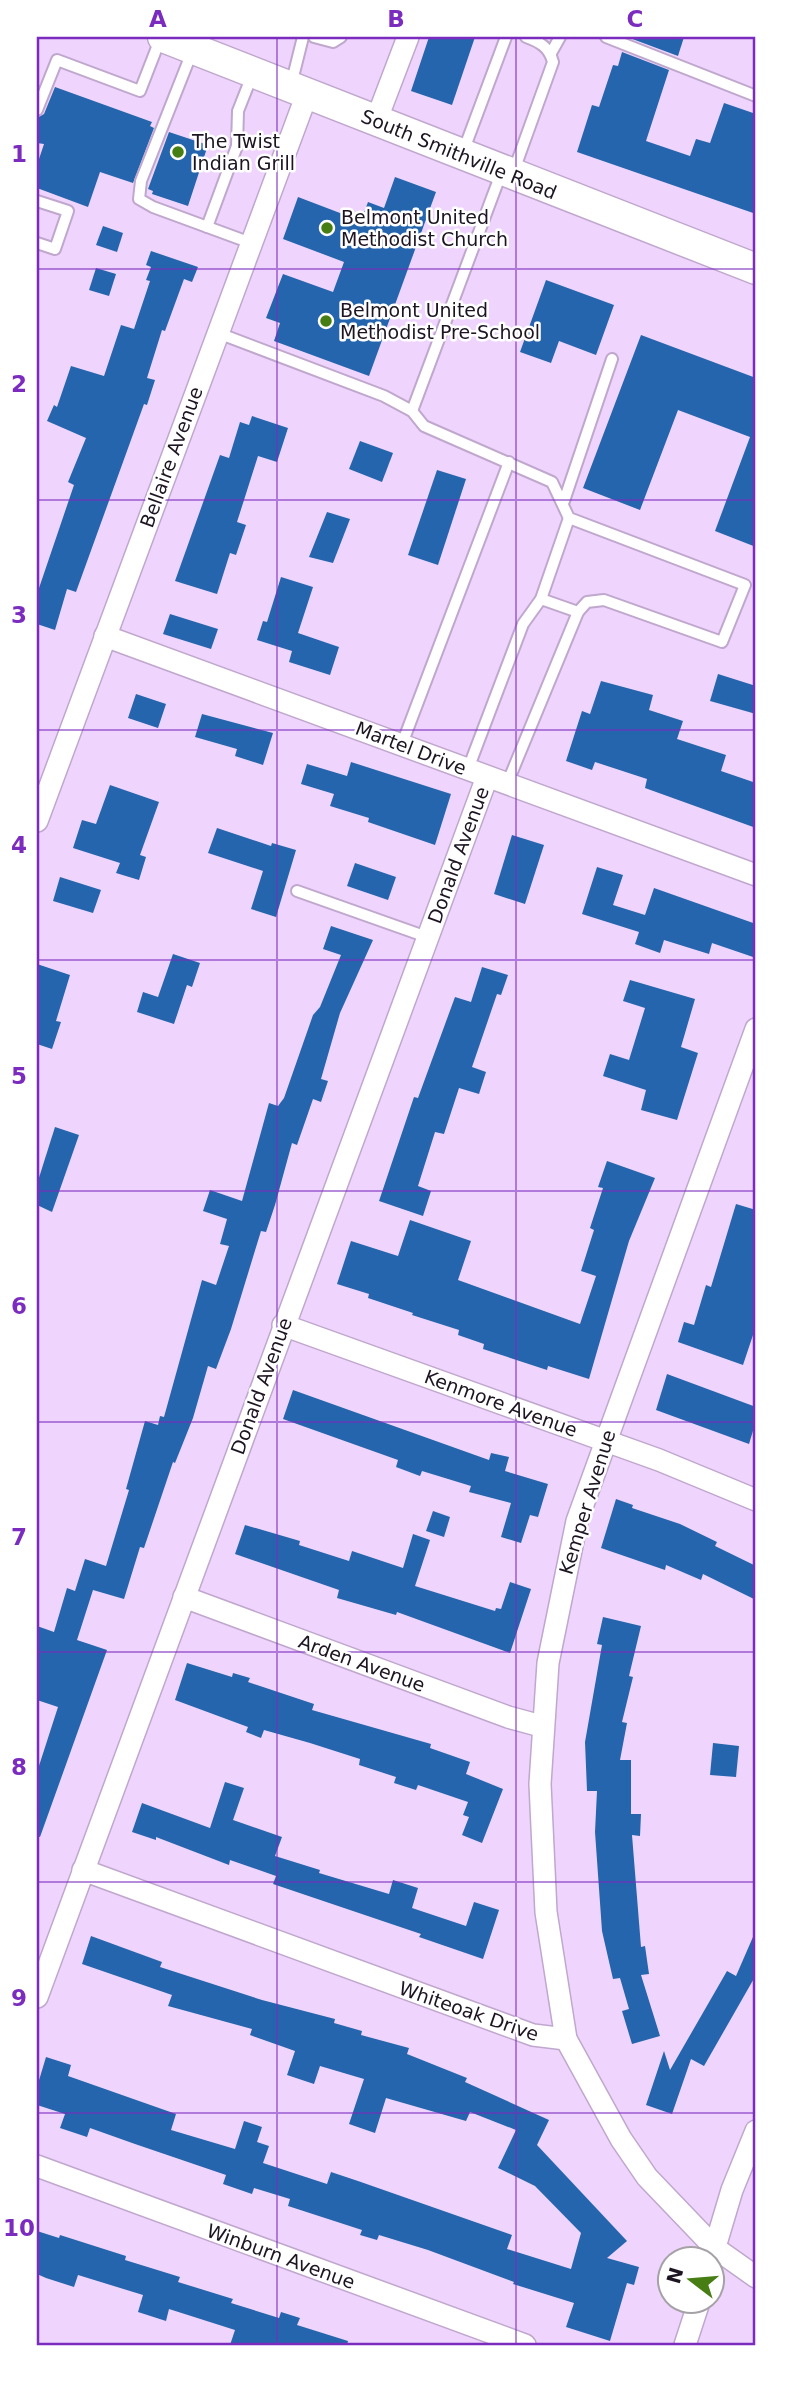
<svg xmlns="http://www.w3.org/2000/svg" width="793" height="2382" font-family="'DejaVu Sans',sans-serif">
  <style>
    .building { fill: #2565ad }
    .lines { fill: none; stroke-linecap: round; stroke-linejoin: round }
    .lane-casing { stroke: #c0a7cd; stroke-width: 14 }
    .street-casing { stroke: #c0a7cd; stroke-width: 24 }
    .secondary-casing { stroke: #c0a7cd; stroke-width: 33 }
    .lane { stroke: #fff; stroke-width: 10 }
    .street { stroke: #fff; stroke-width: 21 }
    .secondary { stroke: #fff; stroke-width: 30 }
    .grid { fill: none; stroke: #7b2cbf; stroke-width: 2; stroke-opacity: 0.55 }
    .poi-dot { fill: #477e13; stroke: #fff; stroke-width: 2.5 }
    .labels { text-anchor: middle; stroke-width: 5; stroke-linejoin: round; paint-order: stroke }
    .poi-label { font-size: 19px; fill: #1d1422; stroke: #fff; text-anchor: start }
    .street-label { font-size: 19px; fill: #1d1422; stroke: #fff }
    .neatline { fill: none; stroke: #7b2cbf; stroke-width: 2.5 }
    .grid-label { font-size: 23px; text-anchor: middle; font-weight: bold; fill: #7b2cbf }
  </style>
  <rect width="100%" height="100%" fill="#efd5fd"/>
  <g class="building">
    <path d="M429 37H475L452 105 411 91Z"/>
    <path d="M627 37H684L678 56Z"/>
    <path d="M622 52 669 70 646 141 690 156 696 139 710 143 724 103 756 114V214L577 152 592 105 599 107 613 65 618 66Z"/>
    <path d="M55 87 152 122 150 126 154 128 133 183 100 172 88 207 37 188V165L44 144 37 143V118L44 114Z"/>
    <path d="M169 132 208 145 188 206 152 194 153 191 148 189Z"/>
    <path d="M395 177 436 192 369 376 274 341 280 323 266 318 283 274 333 292 344 262 283 239 298 197 361 221 368 202 384 208Z"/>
    <path d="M103 226 123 233 117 252 96 245Z"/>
    <path d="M151 251 198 267 192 282 184 279 165 331 162 330 147 378 155 380 147 405 144 404 76 592 67 589 55 630 37 624V594L74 485 68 482 86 438 47 421 54 405 57 407 71 366 104 376 121 325 134 329 150 281 146 280 151 267 146 265Z"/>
    <path d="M96 268 116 274 109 296 89 290Z"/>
    <path d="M546 280 614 305 596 355 559 341 551 363 520 352Z"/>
    <path d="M641 335 756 378V547L715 531 750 437 678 410 640 510 583 488Z"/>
    <path d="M252 416 288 428 277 462 258 456 237 522 246 525 236 555 230 553 217 594 175 581 220 455 229 458 240 422 249 425Z"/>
    <path d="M360 441 393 453 382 482 349 469Z"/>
    <path d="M437 470 466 479 438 565 408 555Z"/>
    <path d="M327 512 350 519 333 563 309 557Z"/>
    <path d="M281 577 313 587 298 633 339 647 330 675 289 662 292 651 257 640 263 621 267 622Z"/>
    <path d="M170 614 218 629 211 649 163 634Z"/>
    <path d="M718 674 756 686V714L710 701Z"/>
    <path d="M601 681 653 695 649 710 683 721 677 739 726 755 721 771 756 783V828L645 788 647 779 595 762 592 770 566 761 582 711 590 714Z"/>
    <path d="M136 694 166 704 158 728 128 718Z"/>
    <path d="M202 714 273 733 263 765 235 756 237 749 195 737Z"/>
    <path d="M351 762 451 794 435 845 368 822 369 818 330 806 334 794 301 784 307 764 347 776Z"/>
    <path d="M110 785 159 802 140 855 146 857 139 880 116 873 120 863 73 848 82 820 96 824Z"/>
    <path d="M217 828 271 846 272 843 296 850 276 917 251 909 263 871 208 853Z"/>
    <path d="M512 835 544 845 525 904 494 894Z"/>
    <path d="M355 863 396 877 388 900 347 886Z"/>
    <path d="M597 867 623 875 613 905 645 915 654 888 756 924V958L712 943 709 954 664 940 660 953 635 944 639 932 582 914Z"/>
    <path d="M60 877 101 890 93 913 53 901Z"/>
    <path d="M331 926 373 940 340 1013 321 1079 328 1081 321 1102 313 1099 297 1145 292 1143 275 1205 266 1232 261 1231 231 1329 216 1369 208 1366 193 1418 175 1463 173 1462 144 1548 140 1547 124 1599 93 1590 77 1640 107 1650 40 1837 37 1836V1772L58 1707 37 1700V1626L54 1632 67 1588 75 1591 85 1559 106 1566 129 1490 126 1489 145 1421 158 1425 160 1416 164 1417 202 1280 216 1285 229 1246 220 1244 227 1219 203 1211 210 1190 242 1201 269 1103 278 1106 284 1098 313 1015 320 1007 341 955 323 949Z"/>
    <path d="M173 954 200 963 192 987 187 985 174 1024 137 1012 143 992 158 997Z"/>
    <path d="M37 964 70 975 56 1021 61 1022 52 1049 37 1044Z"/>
    <path d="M482 967 508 975 501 995 497 994 472 1067 486 1072 479 1094 459 1088 444 1134 435 1132 418 1186 431 1191 423 1216 379 1201 414 1097 418 1098 455 997 471 1002Z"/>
    <path d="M630 980 695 999 681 1047 698 1053 677 1120 641 1110 646 1090 603 1076 610 1054 629 1060 645 1008 623 1001Z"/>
    <path d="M55 1127 79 1135 52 1212 37 1205V1184Z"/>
    <path d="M607 1161 655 1178 629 1241 589 1379 548 1366 547 1370 483 1349 484 1344 458 1335 459 1330 412 1315 413 1313 368 1298 369 1294 337 1284 351 1241 398 1256 410 1220 471 1241 458 1280 580 1324 596 1276 581 1271 594 1230 590 1228 603 1188 598 1187Z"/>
    <path d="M736 1204 756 1210V1326L743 1365 678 1342 684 1322 694 1325 706 1285 711 1287Z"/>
    <path d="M667 1374 756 1407V1421L749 1444 656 1410Z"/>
    <path d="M293 1390 489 1460 491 1453 509 1457 505 1471 548 1484 538 1517 530 1515 521 1543 501 1537 511 1503 469 1492 471 1486 422 1471 420 1476 396 1467 398 1460 283 1419Z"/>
    <path d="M616 1499 633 1505 632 1508 680 1524 717 1542 715 1546 756 1566V1600L703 1574 701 1580 666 1565 665 1570 601 1548Z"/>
    <path d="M433 1511 450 1517 444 1537 426 1531Z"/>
    <path d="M245 1525 300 1541 299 1545 349 1561 352 1551 403 1568 413 1534 430 1540 415 1586 495 1611 496 1608 501 1609 510 1582 531 1589 510 1653 397 1612 396 1615 337 1598 339 1590 235 1554Z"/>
    <path d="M603 1617 641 1626 629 1676 633 1677 622 1722 627 1723 620 1760H631V1814H641L640 1836 632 1835 641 1947 645 1946 649 1974 641 1975 660 2036 632 2044 622 2011 629 2009 620 1978 613 1979 602 1931 595 1832 597 1791H587L585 1742 602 1645 597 1644Z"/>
    <path d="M187 1663 232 1677 233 1673 250 1678 248 1682 314 1704 312 1710 431 1744 430 1748 470 1762 466 1774 503 1789 482 1843 462 1835 469 1817 463 1815 468 1802 418 1785 416 1790 394 1783 396 1777 359 1765 360 1759 310 1743 264 1730 261 1738 246 1732 248 1727 175 1700Z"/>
    <path d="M713 1743 739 1746 736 1777 710 1775Z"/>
    <path d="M225 1782 244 1788 233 1820 282 1837 275 1856 320 1870 319 1873 389 1894 393 1880 418 1888 412 1908 466 1926 474 1902 499 1910 483 1959 419 1937 421 1934 273 1884 276 1876 230 1860 229 1865 156 1837V1840L132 1832 142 1803 210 1828Z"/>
    <path d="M756 1930V1975L704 2066 691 2059 672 2114 646 2105 664 2051 670 2070 727 1971 736 1976Z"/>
    <path d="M91 1936 162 1962 160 1967 262 2000 335 2019 334 2023 362 2031 361 2035 409 2048 407 2054 467 2078 465 2082 549 2120 537 2145 627 2241 607 2258 639 2267 634 2285 627 2283 610 2341 566 2327 574 2303 513 2284 514 2282 428 2250 379 2235 377 2240 360 2235 362 2230 288 2206 290 2199 254 2188 252 2194 223 2184 226 2175 135 2144 90 2128 87 2137 60 2128 65 2114 37 2105V2087L46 2057 71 2065 68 2076 176 2114 171 2130 235 2149 244 2121 262 2127 257 2142 269 2146 263 2163 327 2184 331 2172 358 2181 512 2235 507 2249 571 2269 581 2233 535 2186 498 2168 516 2130 470 2112 466 2121 386 2098 375 2133 349 2124 364 2079 320 2066 314 2084 287 2075 295 2051 250 2035 252 2029 168 2006 172 1995 82 1964Z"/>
    <path d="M37 2231 59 2238 60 2235 126 2256 125 2260 180 2277 178 2282 233 2299 231 2303 279 2318 281 2312 300 2318 297 2325 348 2341 347 2345H230L235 2330 169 2309 166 2321 138 2312 143 2295 78 2275 74 2287 46 2278 37 2274Z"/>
  </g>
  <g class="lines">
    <defs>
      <g id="lane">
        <path d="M314 37 333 42 341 37"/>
        <path d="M606 37 756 96"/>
        <path d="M192 52 141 181 139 199 153 207 251 243"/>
        <path d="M551 53 560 37"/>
        <path d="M291 85 303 37"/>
        <path d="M37 110 57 60 140 91 161 37"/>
        <path d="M463 152 506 37"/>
        <path d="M513 173 553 62C549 47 540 42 526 37"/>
        <path d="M37 201 68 211 55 249 37 243"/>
        <path d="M207 227 237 146 238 111 253 73"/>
        <path d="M218 333 384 396 412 411 424 426 552 482 569 518 745 585 722 642 604 600 587 602 578 612 507 784"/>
        <path d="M412 411 502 171"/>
        <path d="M564 501 612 359"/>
        <path d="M541 599 578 612"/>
        <path d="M402 744 509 462"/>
        <path d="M468 769 523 624 541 599 569 518"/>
        <path d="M297 891 427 937"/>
      </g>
      <g id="street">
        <path d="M376 121 408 37"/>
        <path d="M105 636 756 875"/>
        <path d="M37 821 307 94"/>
        <path d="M756 1029 577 1521 548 1663 540 1784 546 1912 566 2039 621 2139 647 2177 715 2248 756 2277"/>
        <path d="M283 1325 659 1460 756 1500"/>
        <path d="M184 1597 508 1717 541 1726"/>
        <path d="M83 1870 533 2035 566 2039"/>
        <path d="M37 1997 487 777"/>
        <path d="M37 2166 525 2345"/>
        <path d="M712 2257 732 2190 756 2131"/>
        <path d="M685 2345 699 2302"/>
      </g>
      <path id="secondary" d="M163 37 756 269"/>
    </defs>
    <use href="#lane" class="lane-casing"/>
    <use href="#street" class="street-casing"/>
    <use href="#secondary" class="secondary-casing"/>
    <use href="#lane" class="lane"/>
    <use href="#street" class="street"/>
    <use href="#secondary" class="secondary"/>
  </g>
  <path class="grid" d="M277 37V2345M516 37V2345M37 269H756M37 500H756M37 730H756M37 960H756M37 1191H756M37 1422H756M37 1652H756M37 1882H756M37 2113H756"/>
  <g class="poi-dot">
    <circle cx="178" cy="152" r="7"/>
    <circle cx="327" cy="228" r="7"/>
    <circle cx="326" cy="321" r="7"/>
  </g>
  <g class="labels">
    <g class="poi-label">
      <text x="192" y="148">The Twist<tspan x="192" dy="22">Indian Grill</tspan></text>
      <text x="341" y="224">Belmont United<tspan x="341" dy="22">Methodist Church</tspan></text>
      <text x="340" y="317">Belmont United<tspan x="340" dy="22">Methodist Pre-School</tspan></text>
    </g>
    <g class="street-label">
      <text transform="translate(459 154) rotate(22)" y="7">South Smithville Road</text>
      <text transform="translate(171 457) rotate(-70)" y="7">Bellaire Avenue</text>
      <text transform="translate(411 748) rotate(21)" y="7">Martel Drive</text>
      <text transform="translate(458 855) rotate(-70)" y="7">Donald Avenue</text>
      <text transform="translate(261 1386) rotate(-70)" y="7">Donald Avenue</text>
      <text transform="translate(501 1403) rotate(20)" y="7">Kenmore Avenue</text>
      <text transform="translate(587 1502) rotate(-73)" y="7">Kemper Avenue</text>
      <text transform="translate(362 1663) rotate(20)" y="7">Arden Avenue</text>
      <text transform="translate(469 2011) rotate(19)" y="7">Whiteoak Drive</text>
      <text transform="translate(281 2256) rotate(20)" y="7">Winburn Avenue</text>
    </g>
  </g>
  <rect width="793" height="2382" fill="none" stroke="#ffffff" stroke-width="77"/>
  <g transform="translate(691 2280) rotate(286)"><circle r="33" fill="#ffffff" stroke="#a5a1a7" stroke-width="2"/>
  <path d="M0-5L12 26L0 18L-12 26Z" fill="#477e13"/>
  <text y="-10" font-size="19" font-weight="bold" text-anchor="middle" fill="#1d1422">N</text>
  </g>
  <rect x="38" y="38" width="716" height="2306" class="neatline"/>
  <g class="grid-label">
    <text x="158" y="27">A</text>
    <text x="396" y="27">B</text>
    <text x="635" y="27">C</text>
    <text x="19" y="162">1</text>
    <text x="19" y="392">2</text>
    <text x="19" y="623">3</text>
    <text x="19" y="853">4</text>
    <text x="19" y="1084">5</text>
    <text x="19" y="1314">6</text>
    <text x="19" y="1545">7</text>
    <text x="19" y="1775">8</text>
    <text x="19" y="2006">9</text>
    <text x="19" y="2236">10</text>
  </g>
</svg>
